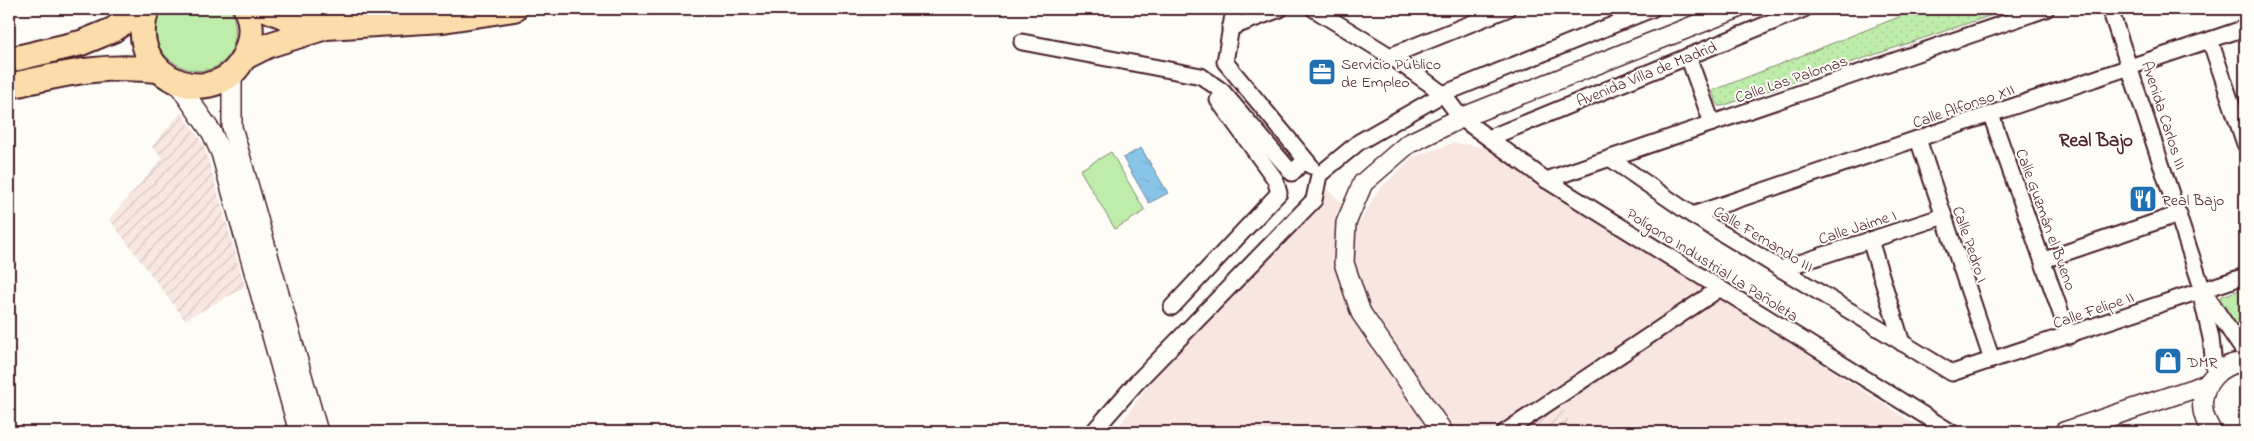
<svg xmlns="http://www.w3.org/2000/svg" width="2254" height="441" font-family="'Indie Flower',sans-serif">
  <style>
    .built { fill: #f8e6e1 }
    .industrial { fill: url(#industrial-furrows) }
    .grass { fill: #beedab; stroke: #84866b }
    .park { fill: url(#park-tufts); stroke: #84866b }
    .garden { fill: url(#garden-dots); stroke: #84866b }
    .water { fill: url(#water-ripples); stroke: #6f839c }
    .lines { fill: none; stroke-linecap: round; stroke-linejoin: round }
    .minor-casing { stroke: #4a1f2b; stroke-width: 19 }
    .tertiary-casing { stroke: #4a1f2b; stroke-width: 22 }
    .primary-casing { stroke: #4a1f2b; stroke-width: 28 }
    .minor { stroke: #fdfcf7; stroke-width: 15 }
    .tertiary { stroke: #fdfcf7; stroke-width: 19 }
    .primary { stroke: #fbddab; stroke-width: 24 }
    .labels { text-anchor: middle; stroke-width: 4; stroke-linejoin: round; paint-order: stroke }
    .poi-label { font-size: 16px; fill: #4a1f2b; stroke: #fdfcf7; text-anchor: start }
    .street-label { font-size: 16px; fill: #4a1f2b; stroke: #fdfcf7 }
    .quarter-label { font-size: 19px; font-weight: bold; fill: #4a1f2b; stroke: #fdfcf7 }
  </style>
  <defs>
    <pattern id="industrial-furrows" width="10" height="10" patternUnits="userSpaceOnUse" patternTransform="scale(1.25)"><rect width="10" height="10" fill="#f8e6e1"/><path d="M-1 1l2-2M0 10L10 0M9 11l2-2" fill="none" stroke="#d6c5c1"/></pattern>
    <pattern id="park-tufts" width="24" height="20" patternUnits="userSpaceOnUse" patternTransform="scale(1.25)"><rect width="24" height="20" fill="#beedab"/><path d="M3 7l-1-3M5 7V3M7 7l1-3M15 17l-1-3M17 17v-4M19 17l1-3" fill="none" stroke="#a5cb93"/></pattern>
    <pattern id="garden-dots" width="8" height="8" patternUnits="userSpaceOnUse" patternTransform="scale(1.25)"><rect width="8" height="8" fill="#beedab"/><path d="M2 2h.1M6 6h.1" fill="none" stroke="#a5cb93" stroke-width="1.8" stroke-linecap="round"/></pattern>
    <pattern id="water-ripples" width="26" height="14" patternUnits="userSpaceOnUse" patternTransform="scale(1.25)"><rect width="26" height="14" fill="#88c5e8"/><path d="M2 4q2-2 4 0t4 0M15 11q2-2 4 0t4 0" fill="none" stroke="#77a9c7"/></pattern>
  </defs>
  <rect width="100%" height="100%" fill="#fdfcf7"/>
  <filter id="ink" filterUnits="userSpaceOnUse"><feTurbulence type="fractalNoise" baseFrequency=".02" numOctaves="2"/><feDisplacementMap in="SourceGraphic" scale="10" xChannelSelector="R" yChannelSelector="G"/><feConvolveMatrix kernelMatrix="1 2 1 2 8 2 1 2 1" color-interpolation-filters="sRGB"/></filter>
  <g filter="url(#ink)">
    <path class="built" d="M1453 143 1488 147 1927 432H1115L1157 372 1328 189 1360 222 1377 192 1412 157Z"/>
    <g class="industrial">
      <path d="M181 112 204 145 245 287 185 320 109 219 163 158 152 147Z"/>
      <path d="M1553 407H1559L1565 411 1572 432H1516Z"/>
    </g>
    <g class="grass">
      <path d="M164 9H229C235 16 236 28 235 38 224 102 127 60 164 9Z"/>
      <path d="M1111 152 1145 211 1115 229 1080 170Z"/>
    </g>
    <path class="park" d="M2245 288V334L2233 326 2220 297Z"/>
    <path class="garden" d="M1919 9H2010L1722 106H1718L1712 91Z"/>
    <path class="water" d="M1141 148 1168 193 1149 203 1123 158Z"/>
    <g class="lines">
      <defs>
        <g id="minor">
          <path d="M1234 9 1225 62 1311 166"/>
          <path d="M1314 9 1390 56 1427 82 1443 94 1461 118 1546 180 1951 432"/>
          <path d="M2110 9 2203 291 2245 353"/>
          <path d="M1230 28 1280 9"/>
          <path d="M2210 40 2245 144"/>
          <path d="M1022 42 1201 76 1222 91 1292 173 1305 160"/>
          <path d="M1390 56 1507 9"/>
          <path d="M1688 56 1712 123"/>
          <path d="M1991 115 2069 336"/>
          <path d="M1489 138 1804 9"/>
          <path d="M1918 139 1992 360"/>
          <path d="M1611 159 1692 215 1952 373 2245 276"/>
          <path d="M1546 180 2046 9"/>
          <path d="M1692 215 2245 28"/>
          <path d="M1870 240 1902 343"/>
          <path d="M2044 260 2179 214"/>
          <path d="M1781 269 1944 216"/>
          <path d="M2202 292 2201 295 2211 338 2215 375"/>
          <path d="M1172 307 1279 193 1275 179 1218 100"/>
          <path d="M1093 432 1136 383 1314 200 1319 175 1359 142 1443 94 1652 9"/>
          <path d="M1505 432 1719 289"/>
        </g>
        <g id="tertiary">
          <path d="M232 73V127L318 432"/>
          <path d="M177 82 212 133 221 153 299 432"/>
          <path d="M1443 432 1361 313 1344 263 1346 223 1363 183 1408 144 1461 118 1736 9"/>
          <path d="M2064 432 2207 384"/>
          <path d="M2212 432C2208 425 2204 419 2203 410 2199 386 2220 361 2245 363"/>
        </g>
        <g id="primary">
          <path d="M147 9C121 82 225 117 247 49 252 36 252 22 246 9"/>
          <path d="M266 9 286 17 324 27"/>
          <path d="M245 57 269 45 326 27 443 20 514 9"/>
          <path d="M9 60 81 43 113 30 142 9"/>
          <path d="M9 86C63 74 102 64 158 70"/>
        </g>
      </defs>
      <use href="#minor" class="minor-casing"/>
      <use href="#tertiary" class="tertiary-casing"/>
      <use href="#primary" class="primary-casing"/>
      <use href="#minor" class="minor"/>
      <use href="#tertiary" class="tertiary"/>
      <use href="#primary" class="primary"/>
    </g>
  </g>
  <defs>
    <symbol id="office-square" viewBox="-11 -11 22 22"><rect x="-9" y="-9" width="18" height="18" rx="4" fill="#1f6fb2" stroke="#fdfcf7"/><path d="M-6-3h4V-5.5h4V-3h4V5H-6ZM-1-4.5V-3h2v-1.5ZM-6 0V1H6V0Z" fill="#fff"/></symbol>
    <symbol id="restaurant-square" viewBox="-11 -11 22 22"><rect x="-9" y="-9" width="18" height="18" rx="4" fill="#1f6fb2" stroke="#fdfcf7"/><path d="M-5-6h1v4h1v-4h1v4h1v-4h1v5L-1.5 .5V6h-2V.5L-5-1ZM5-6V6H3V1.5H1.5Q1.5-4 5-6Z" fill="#fff"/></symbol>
    <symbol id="shop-square" viewBox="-11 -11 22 22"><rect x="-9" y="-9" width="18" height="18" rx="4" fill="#1f6fb2" stroke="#fdfcf7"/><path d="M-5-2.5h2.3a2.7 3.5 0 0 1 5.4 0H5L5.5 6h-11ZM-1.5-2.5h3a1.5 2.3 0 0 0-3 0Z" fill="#fff"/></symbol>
  </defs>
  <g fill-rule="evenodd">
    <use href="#office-square" x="1306" y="56" width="32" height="32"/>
    <use href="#restaurant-square" x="2127" y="183" width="32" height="32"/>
    <use href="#shop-square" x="2152" y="345" width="32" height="32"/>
  </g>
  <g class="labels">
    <g class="poi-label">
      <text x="1341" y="69">Servicio Público<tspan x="1341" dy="18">de Empleo</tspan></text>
      <text x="2162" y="205">Real Bajo</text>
      <text x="2187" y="367">DMR</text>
    </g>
    <g class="street-label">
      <text transform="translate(1646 73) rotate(-22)" y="6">Avenida Villa de Madrid</text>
      <text transform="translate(1791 78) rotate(-19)" y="6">Calle Las Palomas</text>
      <text transform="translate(1963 105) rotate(-19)" y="6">Calle Alfonso XII</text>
      <text transform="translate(2165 115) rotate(72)" y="6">Avenida Carlos III</text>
      <text transform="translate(2047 219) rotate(70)" y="6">Calle Guzmán el Bueno</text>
      <text transform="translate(1857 226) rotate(-18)" y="6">Calle Jaime I</text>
      <text transform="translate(1764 238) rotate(31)" y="6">Calle Fernando III</text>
      <text transform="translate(1971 244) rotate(71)" y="6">Calle Pedro I</text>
      <text transform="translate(1713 264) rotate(32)" y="6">Polígono Industrial La Pañoleta</text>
      <text transform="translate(2093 309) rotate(-19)" y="6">Calle Felipe II</text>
    </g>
    <g class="quarter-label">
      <text x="2096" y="146">Real Bajo</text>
    </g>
  </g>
  <rect width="2254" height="441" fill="none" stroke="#fdfcf7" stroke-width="30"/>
  <rect x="15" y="15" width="2224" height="411" fill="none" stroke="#4a1f2b" stroke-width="2" filter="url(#ink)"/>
</svg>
